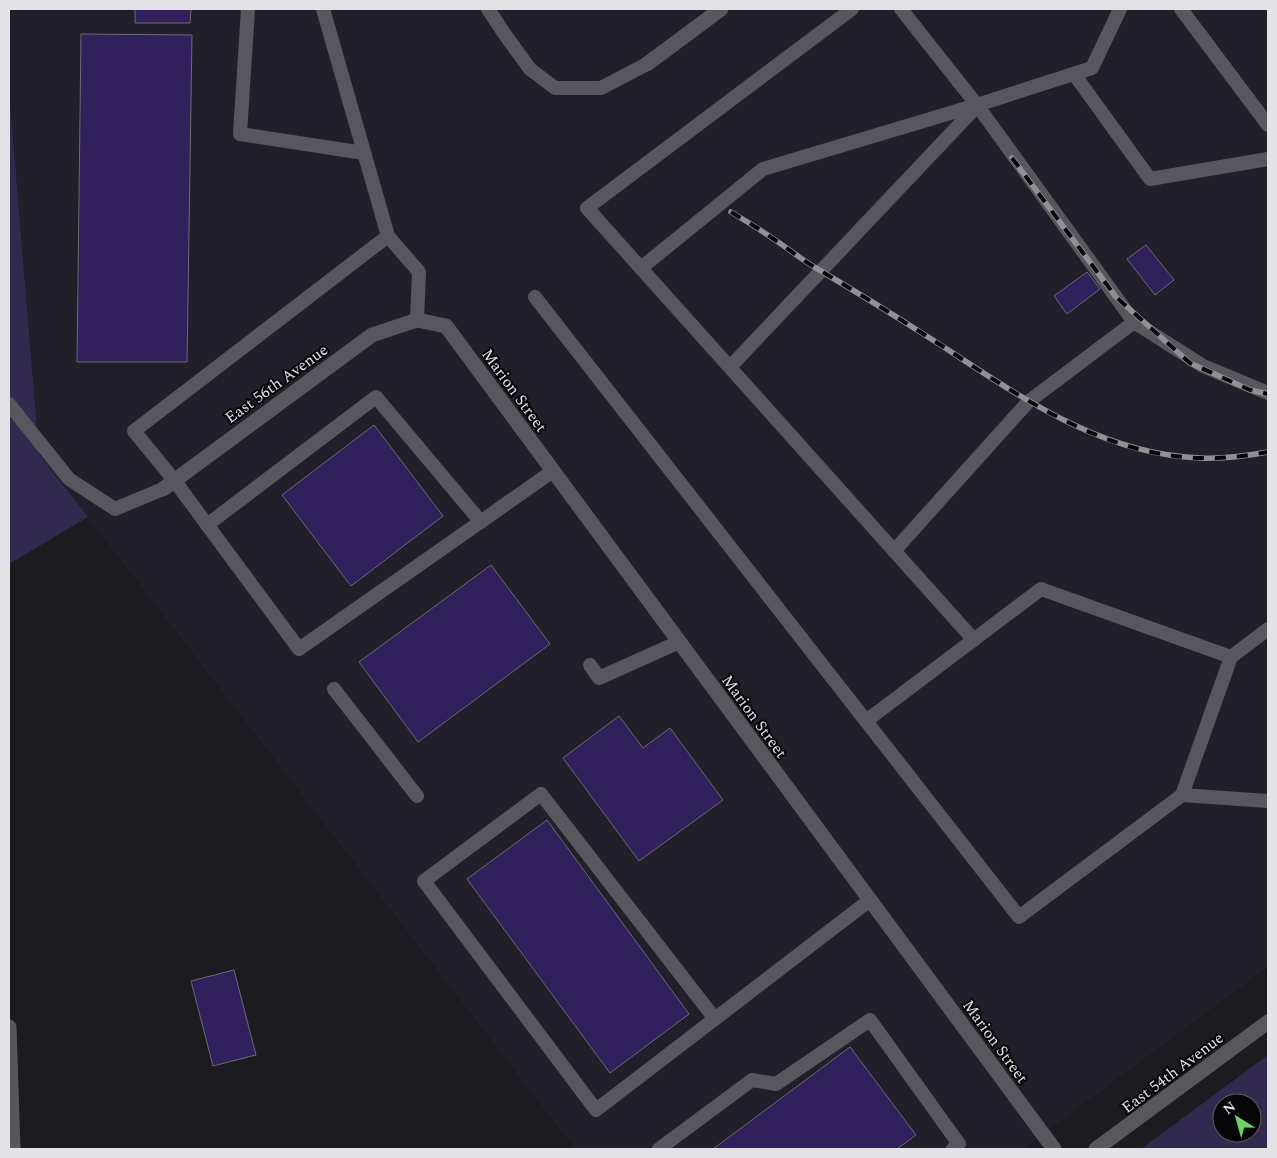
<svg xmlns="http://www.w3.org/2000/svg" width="1277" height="1158" font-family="Spectral,serif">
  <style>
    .built { fill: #211f2a }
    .green { fill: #312a4e; fill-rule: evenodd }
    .building { fill: #30205b; stroke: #6c6c72 }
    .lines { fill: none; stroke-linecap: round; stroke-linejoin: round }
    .lane { stroke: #58575d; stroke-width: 14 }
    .street { stroke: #58575d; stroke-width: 15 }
    .rail-casing { stroke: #919195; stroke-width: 5.5 }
    .rail { stroke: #060608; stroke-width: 4; stroke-dasharray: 11; stroke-linecap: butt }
    .labels { text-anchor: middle; stroke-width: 4; stroke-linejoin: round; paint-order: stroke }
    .street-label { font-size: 16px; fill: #e3e2e6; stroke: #060608 }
  </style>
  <rect width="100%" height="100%" fill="#1b1b20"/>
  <path class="built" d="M9 9H1268V967L1023 1149H575L39 454 9 91Z"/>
  <g class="green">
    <path d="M9 91 39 454 88 517 9 564Z"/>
    <path d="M1268 1055V1149H1141ZM1222 1103H1252V1133H1222Z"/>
  </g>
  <g class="building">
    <path d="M135 9H191L190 23H135Z"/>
    <path d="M81 34 192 35 187 362H77Z"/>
    <path d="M1146 245 1174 280 1155 295 1127 259Z"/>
    <path d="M1087 272 1100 289 1067 314 1054 296Z"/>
    <path d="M374 425 443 516 351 586 282 495Z"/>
    <path d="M491 565 550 644 418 742 359 662Z"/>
    <path d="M619 716 643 748 670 728 723 800 639 861 563 758Z"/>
    <path d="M547 820 689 1014 610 1073 467 879Z"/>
    <path d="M234 970 256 1055 213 1066 191 981Z"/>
    <path d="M850 1047 916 1135 897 1149H713Z"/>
  </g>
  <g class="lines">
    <g class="lane">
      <path d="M248 9 240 134 364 153"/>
      <path d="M323 9 388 236"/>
      <path d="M488 9 506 36 530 69 555 88H601L647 64"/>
      <path d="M852 9 587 208 974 640"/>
      <path d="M901 9 977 105 1134 322 1203 366 1268 393"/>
      <path d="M1181 9 1268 125"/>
      <path d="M1074 74 1150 179 1268 159"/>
      <path d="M641 268 763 169 977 105 1092 68 1120 9"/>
      <path d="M535 297 1019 917 1182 795 1231 657 1268 629"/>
      <path d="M417 320 419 272 388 236 134 431 174 480 299 649 553 471"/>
      <path d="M730 367 977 106"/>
      <path d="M9 404 69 479 115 509 163 489"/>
      <path d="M207 525 376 397 481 522"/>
      <path d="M894 551 1028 402 1134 322"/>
      <path d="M590 665 599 678 679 642"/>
      <path d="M334 689 417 796"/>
      <path d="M866 721 1041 589 1231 657"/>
      <path d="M1182 795 1268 801"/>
      <path d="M715 1019 541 794 424 881 596 1110 870 900"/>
      <path d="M659 1149 752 1080 776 1084 870 1020 959 1144 953 1149"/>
    </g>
    <g class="street">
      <path d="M647 64 721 9"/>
      <path d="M163 489 372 335 417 320 446 326 1054 1149"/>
      <path d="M9 1027 13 1149"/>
      <path d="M1096 1149 1268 1022"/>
    </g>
    <defs>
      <g id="rail">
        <path d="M1012 158 1116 297 1190 363 1250 390 1268 394"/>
        <path d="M731 212C746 221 761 230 775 240 789 249 802 260 816 268 853 290 889 312 925 335 1010 389 1095 455 1201 458 1223 459 1246 456 1268 452"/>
      </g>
    </defs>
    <use href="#rail" class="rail-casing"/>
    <use href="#rail" class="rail"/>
  </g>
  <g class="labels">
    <g class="street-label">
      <text transform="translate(276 383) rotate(-36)" y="6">East 56th Avenue</text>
      <text transform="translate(515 390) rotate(54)" y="6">Marion Street</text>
      <text transform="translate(755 716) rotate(54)" y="6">Marion Street</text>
      <text transform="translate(996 1041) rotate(54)" y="6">Marion Street</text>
      <text transform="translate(1172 1072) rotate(-37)" y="6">East 54th Avenue</text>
    </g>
  </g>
  <rect width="1277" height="1158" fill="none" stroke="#e3e2e6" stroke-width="20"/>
  <g transform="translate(1237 1118) rotate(323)"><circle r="24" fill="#060608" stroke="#5e5e61"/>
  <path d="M0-4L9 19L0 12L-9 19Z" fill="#6ed360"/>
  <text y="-8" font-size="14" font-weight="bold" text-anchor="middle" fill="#e3e2e6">N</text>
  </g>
</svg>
